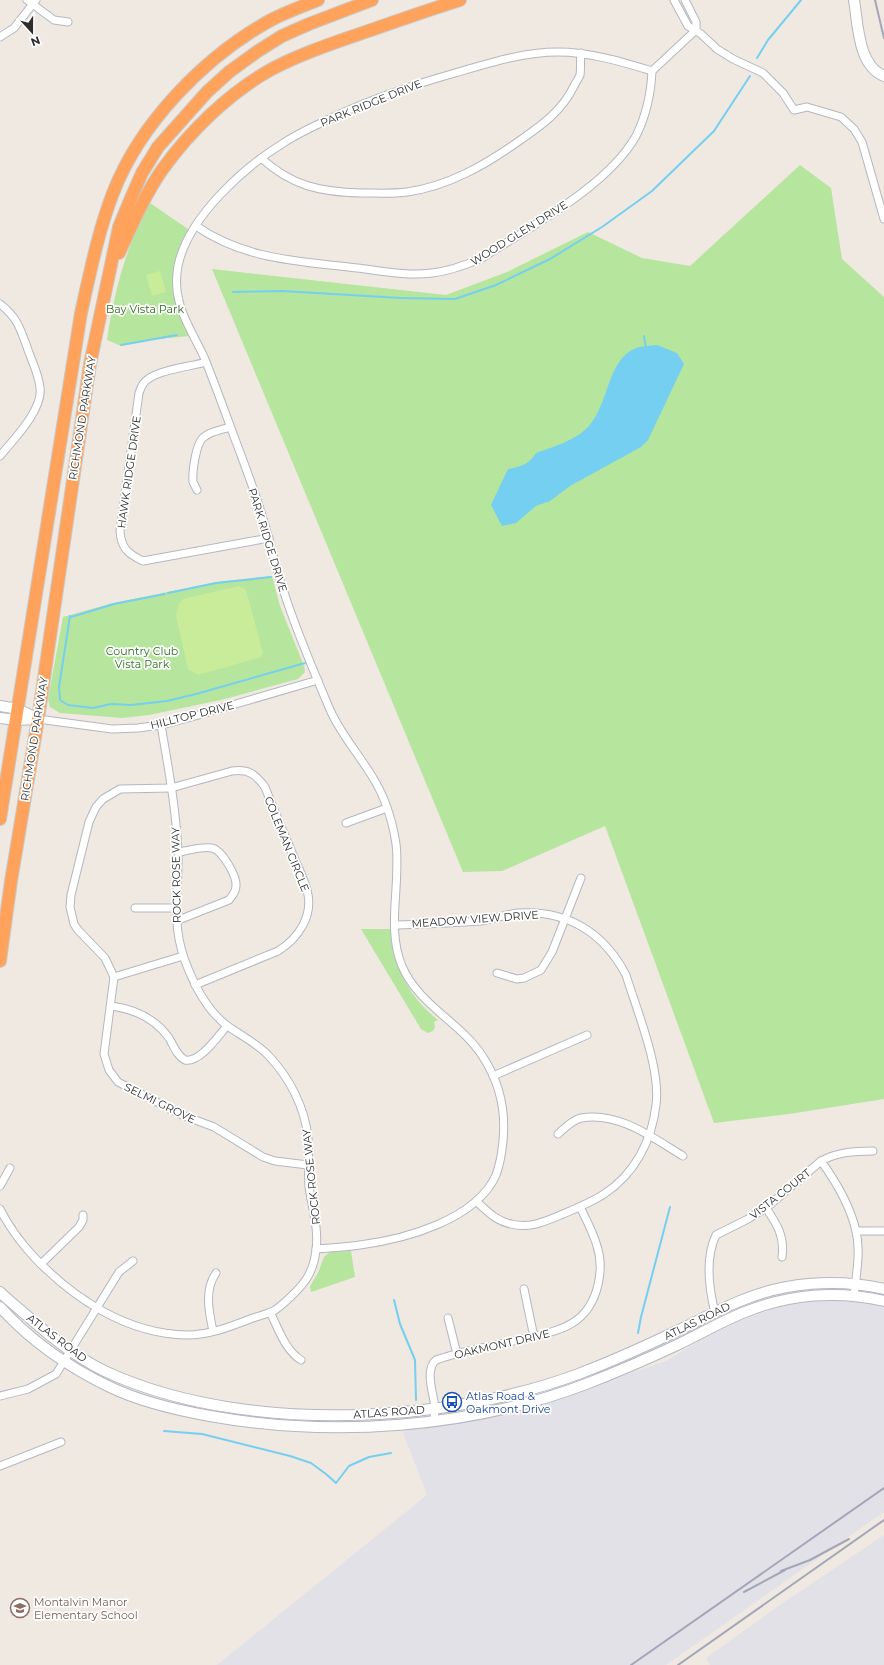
<svg xmlns="http://www.w3.org/2000/svg" width="884" height="1665" font-family="Montserrat,sans-serif">
  <style>
    .industrial { fill: #e3e1e8 }
    .green { fill: #b6e59e }
    .pitch { fill: #c9ec9a }
    .water { fill: #75cff0 }
    .lines { fill: none; stroke-linecap: round; stroke-linejoin: round }
    .stream { stroke: #75cff0; stroke-width: 2 }
    .street-casing { stroke: #b4b7c1; stroke-width: 9 }
    .secondary-casing { stroke: #b4b7c1; stroke-width: 12 }
    .highway-casing { stroke: #c9c9c9; stroke-width: 14 }
    .street { stroke: #fff; stroke-width: 7 }
    .secondary { stroke: #fff; stroke-width: 10 }
    .highway { stroke: #ffa35c; stroke-width: 12 }
    .rail { stroke: #a3a6b8; stroke-width: 2 }
    .labels { text-anchor: middle; stroke-width: 3.5; stroke-linejoin: round; paint-order: stroke }
    .street-label { font-size: 11px; fill: #2e2e2e; stroke: #fff }
    .park-label { font-size: 11px; fill: #2c6e1b; stroke: #fff }
    .transit-label { font-size: 11px; fill: #164399; stroke: #fff; text-anchor: start }
    .education-label { font-size: 11px; fill: #785e54; stroke: #fff; text-anchor: start }
  </style>
  <rect width="100%" height="100%" fill="#efe9e1"/>
  <g class="industrial">
    <path d="M837 1299 884 1305V1512L666 1665H217L427 1495 402 1430 506 1416 666 1361 724 1326 796 1301Z"/>
    <path d="M884 1535V1665H710L706 1658 774 1609Z"/>
  </g>
  <g class="green">
    <path d="M800 165 831 188 842 259 884 297V1099L789 1114 714 1123 605 826 502 871 463 872 212 269 446 295 507 272 588 232 642 258 690 266Z"/>
    <path d="M150 203 188 229C165 277 171 288 190 336L157 339 121 346 107 340C114 292 126 246 150 203Z"/>
    <path d="M272 576 280 606 304 666 305 672 298 679 225 699 149 715 122 718 60 713 50 707 48 699 63 617 113 603 217 582Z"/>
    <path d="M361 929H389L395 932 391 940C396 972 412 999 438 1020L434 1022 435 1027 433 1031 428 1033 421 1029Z"/>
    <path d="M351 1251 355 1277 311 1292 310 1286 318 1273 324 1257 330 1252Z"/>
  </g>
  <g class="pitch">
    <path d="M160 271 166 292 152 296 146 275Z"/>
    <path d="M239 586 246 590 263 653 261 657 198 675 188 669 187 665 176 615 179 604 183 599 191 597Z"/>
  </g>
  <path class="water" d="M657 345 677 353 684 364 648 440 641 447 570 486 550 501 536 506 516 523 502 526 491 505 508 469C520 467 530 464 536 453 553 447 576 440 588 427 609 405 607 359 636 348 642 346 651 346 657 345Z"/>
  <g class="lines">
    <g class="stream">
      <path d="M757 58 768 40 801 0"/>
      <path d="M233 292 282 291 401 298 455 299 496 285 550 259 602 227 652 191 714 131 750 76"/>
      <path d="M644 336 646 348"/>
      <path d="M121 345 177 335"/>
      <path d="M168 593 216 583 271 577"/>
      <path d="M70 616 59 687 60 700 68 705 93 708 111 704 131 705 167 701 196 694 305 663"/>
      <path d="M71 617 114 604 165 594"/>
      <path d="M394 1300 400 1324 415 1360 416 1400"/>
      <path d="M638 1333 641 1317 670 1207"/>
      <path d="M164 1431 202 1434 290 1456 311 1463 326 1474 336 1483 349 1466 369 1457 391 1453"/>
    </g>
    <defs>
      <g id="street">
        <path d="M27 0 54 20 68 22"/>
        <path d="M674 0 688 26 701 34 717 49 733 59 763 73 783 93 794 110 807 107 841 117 854 129 862 142 884 219"/>
        <path d="M685 0 696 22V30"/>
        <path d="M0 37 14 28 36 0"/>
        <path d="M652 71 696 30"/>
        <path d="M261 158C292 186 320 192 361 193 376 193 392 194 407 192 449 186 485 165 519 141 542 125 562 111 574 86 576 82 579 78 580 75 581 68 580 60 581 53"/>
        <path d="M196 226C245 260 300 261 357 268 382 271 407 276 432 273 450 271 466 265 482 258 531 226 607 187 636 136 646 116 651 93 652 71"/>
        <path d="M0 304C17 317 20 328 27 347 31 360 39 374 40 388 43 410 13 440 0 456"/>
        <path d="M206 362C190 367 152 370 143 384 141 387 140 390 139 393L120 531C121 548 128 554 143 561L269 538"/>
        <path d="M197 490C196 488 194 484 193 482 192 472 196 442 204 437 211 431 222 430 230 427"/>
        <path d="M38 719 112 729 138 728 161 725 188 718 318 680"/>
        <path d="M346 823 387 808"/>
        <path d="M135 908H175"/>
        <path d="M176 921 229 900C232 896 236 892 236 886 237 876 222 850 212 848 201 846 189 851 178 852"/>
        <path d="M395 925C423 924 452 923 480 921 494 919 506 914 519 913 568 910 604 933 626 975 637 1011 661 1068 656 1105 652 1140 635 1174 604 1194 592 1202 577 1208 563 1214 546 1221 530 1229 511 1224 496 1221 487 1211 476 1201"/>
        <path d="M497 973 517 979 524 978 541 970 552 952 581 878"/>
        <path d="M114 977 183 956"/>
        <path d="M195 985 278 951C299 938 314 915 307 890 303 876 296 863 291 850 282 829 273 808 265 787 255 774 249 769 232 771L171 788 120 789 103 799 96 807 89 822 71 895 70 907 74 924 78 930 105 958 114 977 104 1054 109 1070 118 1082 182 1115 214 1127 263 1157 275 1161 308 1165"/>
        <path d="M111 1006C134 1009 155 1018 169 1038 174 1046 176 1055 185 1060 200 1063 218 1036 227 1026"/>
        <path d="M493 1076 587 1035"/>
        <path d="M558 1134C565 1128 572 1120 581 1118 618 1111 653 1138 683 1156"/>
        <path d="M821 1161C837 1183 850 1205 856 1231 861 1252 856 1275 854 1296"/>
        <path d="M0 1186 10 1168"/>
        <path d="M766 1208C777 1224 785 1237 782 1257"/>
        <path d="M0 1209C9 1227 20 1242 34 1257 74 1299 127 1334 187 1335 210 1335 232 1326 253 1318 259 1316 266 1314 272 1312 282 1306 301 1288 307 1278 312 1270 315 1259 316 1250 319 1229 312 1208 309 1187 308 1170 309 1154 308 1138 305 1107 289 1077 268 1055 256 1043 242 1036 229 1027 206 1011 193 983 184 958 171 920 179 889 178 851 176 808 168 766 161 725"/>
        <path d="M856 1231H884"/>
        <path d="M316 1249C331 1248 346 1247 360 1245 405 1239 476 1220 496 1175 500 1164 502 1152 503 1141 506 1111 500 1083 483 1057 461 1022 419 1006 402 966 386 928 401 885 396 844 394 830 390 815 385 802 372 768 346 744 331 712 314 672 296 631 283 589 275 567 271 544 264 522 256 494 245 466 235 439 225 412 215 384 204 357 196 339 183 320 179 301 176 290 176 277 178 266 188 217 244 167 285 142 302 131 321 123 340 114 377 97 416 84 455 73 489 63 523 52 558 52 590 52 622 62 652 71"/>
        <path d="M41 1264 79 1227 83 1220V1215"/>
        <path d="M524 1289 534 1337"/>
        <path d="M270 1312C278 1328 285 1350 301 1360"/>
        <path d="M715 1313C709 1289 705 1258 716 1235L748 1219 766 1208 821 1161C838 1152 854 1151 873 1151"/>
        <path d="M448 1318 457 1354"/>
        <path d="M213 1331C209 1312 204 1290 216 1273"/>
        <path d="M0 1396 28 1389 56 1374 119 1272 133 1261"/>
        <path d="M434 1421C434 1417 435 1413 435 1408 434 1395 424 1370 436 1360 463 1350 494 1346 522 1339 557 1331 588 1327 598 1285 601 1272 601 1258 597 1246 593 1232 586 1219 580 1207"/>
        <path d="M0 1466 61 1442"/>
      </g>
      <g id="secondary">
        <path d="M854 0C858 24 858 66 884 76"/>
        <path d="M0 706 18 709 38 719"/>
        <path d="M0 718 16 720 36 719"/>
        <path d="M0 1292C8 1300 16 1306 25 1314 53 1339 83 1363 118 1377 252 1433 447 1424 581 1373 615 1360 648 1345 681 1329 700 1320 720 1309 740 1301 785 1282 837 1278 884 1289"/>
        <path d="M0 1307C30 1340 70 1368 110 1387 141 1402 176 1410 210 1416 331 1438 471 1428 586 1384 617 1372 647 1359 677 1345 700 1334 722 1321 745 1312 789 1294 838 1290 884 1301"/>
      </g>
      <g id="highway">
        <path d="M119 253C132 225 144 196 162 170 190 131 228 94 270 70 300 54 333 43 365 32 397 21 428 10 460 0"/>
        <path d="M0 819 81 313C90 273 98 232 113 193 140 123 205 56 271 20 286 12 303 6 318 0"/>
        <path d="M0 961 11 881 38 719 90 364 119 227 131 198 142 173 158 147 207 92 229 72 258 51 282 36 309 24 372 0"/>
      </g>
    </defs>
    <use href="#street" class="street-casing"/>
    <use href="#secondary" class="secondary-casing"/>
    <use href="#highway" class="highway-casing"/>
    <use href="#street" class="street"/>
    <use href="#secondary" class="secondary"/>
    <use href="#highway" class="highway"/>
    <g class="rail">
      <path d="M875 0 884 38"/>
      <path d="M781 1571 810 1560 849 1539"/>
      <path d="M744 1592 785 1570"/>
      <path d="M631 1665 884 1488"/>
      <path d="M678 1665 884 1520"/>
    </g>
  </g>
  <defs>
    <symbol id="bus-ring" viewBox="-11 -11 22 22"><circle r="9.5" fill="#fff" stroke="#1a4fb4" stroke-width="1.5"/><path d="M-5-6H5V4H4V6H2V4H-2V6H-4V4H-5ZM-3.5-4V0h7V-4ZM-3.5 1.2v1.5H-2V1.2ZM2 1.2v1.5H3.5V1.2Z" fill="#1a4fb4"/></symbol>
    <symbol id="school-ring" viewBox="-11 -11 22 22"><circle r="9.5" fill="#fff" stroke="#8d6e63" stroke-width="1.5"/><path d="M0-5L7-2L0 1L-7-2ZM-4 1L0 2.5L4 1V4Q0 6-4 4Z" fill="#8d6e63"/></symbol>
  </defs>
  <g fill-rule="evenodd">
    <use href="#bus-ring" x="441" y="1391" width="22" height="22"/>
    <use href="#school-ring" x="9" y="1597" width="22" height="22"/>
  </g>
  <g class="labels">
    <g class="street-label">
      <text transform="translate(371 103) rotate(-22)" y="4">PARK RIDGE DRIVE</text>
      <text transform="translate(519 233) rotate(-32)" y="4">WOOD GLEN DRIVE</text>
      <text transform="translate(82 418) rotate(-81)" y="4">RICHMOND PARKWAY</text>
      <text transform="translate(129 472) rotate(-82)" y="4">HAWK RIDGE DRIVE</text>
      <text transform="translate(268 540) rotate(73)" y="4">PARK RIDGE DRIVE</text>
      <text transform="translate(192 715) rotate(-14)" y="4">HILLTOP DRIVE</text>
      <text transform="translate(34 739) rotate(-81)" y="4">RICHMOND PARKWAY</text>
      <text transform="translate(287 844) rotate(68)" y="4">COLEMAN CIRCLE</text>
      <text transform="translate(176 875) rotate(-91)" y="4">ROCK ROSE WAY</text>
      <text transform="translate(475 919) rotate(-4)" y="4">MEADOW VIEW DRIVE</text>
      <text transform="translate(160 1103) rotate(26)" y="4">SELMI GROVE</text>
      <text transform="translate(311 1177) rotate(-96)" y="4">ROCK ROSE WAY</text>
      <text transform="translate(780 1194) rotate(-38)" y="4">VISTA COURT</text>
      <text transform="translate(697 1321) rotate(-26)" y="4">ATLAS ROAD</text>
      <text transform="translate(57 1338) rotate(37)" y="4">ATLAS ROAD</text>
      <text transform="translate(502 1344) rotate(-13)" y="4">OAKMONT DRIVE</text>
      <text transform="translate(389 1412) rotate(-4)" y="4">ATLAS ROAD</text>
    </g>
    <g class="park-label">
      <text x="145" y="313">Bay Vista Park</text>
      <text x="142" y="655">Country Club<tspan x="142" dy="13">Vista Park</tspan></text>
    </g>
    <g class="transit-label">
      <text x="466" y="1400">Atlas Road &amp;<tspan x="466" dy="13">Oakmont Drive</tspan></text>
    </g>
    <g class="education-label">
      <text x="34" y="1606">Montalvin Manor<tspan x="34" dy="13">Elementary School</tspan></text>
    </g>
  </g>
  <g transform="translate(32 32) rotate(159)" stroke="#ffffff" stroke-width="3" paint-order="stroke">
  <path d="M0-3L7 15L0 10L-7 15Z" fill="#2e2e2e"/>
  <text y="-6" font-size="11" font-weight="bold" text-anchor="middle" fill="#2e2e2e">N</text>
  </g>
</svg>
